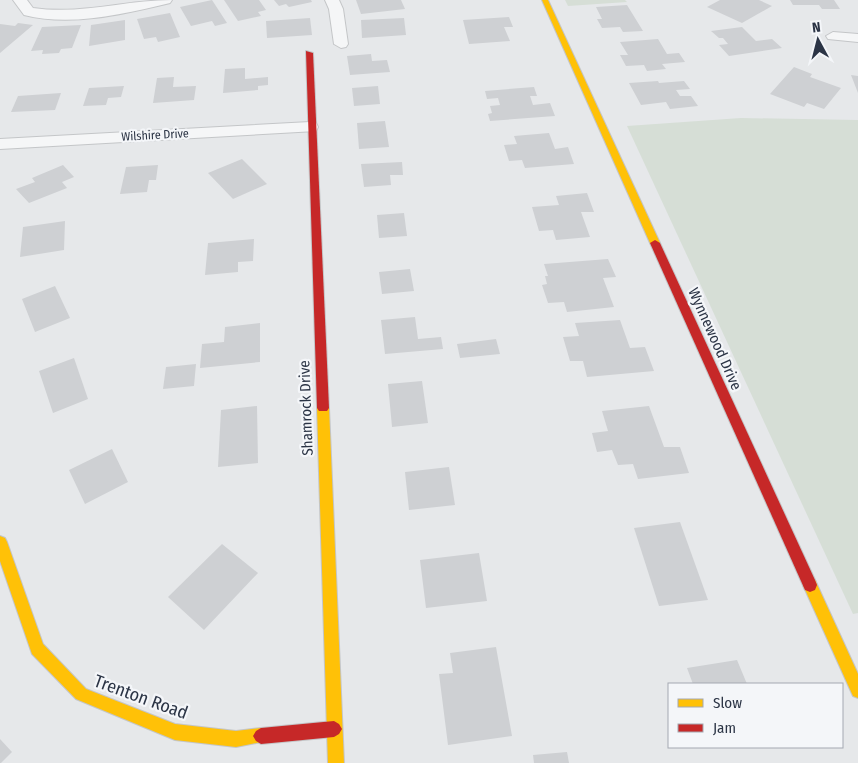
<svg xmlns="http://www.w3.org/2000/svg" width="858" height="763" font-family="'Fira Sans Condensed',sans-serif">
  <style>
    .green { fill: #d6ded6 }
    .building { fill: #ced0d3 }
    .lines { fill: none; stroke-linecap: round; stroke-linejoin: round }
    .street-casing { stroke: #c4c6c8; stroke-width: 2 }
    .slow-casing { stroke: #c4c6c8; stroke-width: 2 }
    .jam-casing { stroke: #c4c6c8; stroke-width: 2 }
    .street { fill: #f5f6f7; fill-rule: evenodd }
    .slow { fill: #ffc107; fill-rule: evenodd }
    .jam { fill: #c62828; fill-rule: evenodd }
    .labels { text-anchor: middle; stroke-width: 4.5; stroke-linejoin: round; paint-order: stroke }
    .far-street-label { font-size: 12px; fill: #2b3445; stroke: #f4f6f9 }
    .street-label { font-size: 15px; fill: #2b3445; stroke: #f4f6f9 }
    .near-street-label { font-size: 18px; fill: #2b3445; stroke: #f4f6f9 }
  </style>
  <rect width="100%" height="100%" fill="#e6e8ea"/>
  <g class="green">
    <path d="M565 0H625L627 2 568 6Z"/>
    <path d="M741 118 858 120V613L853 614 627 126Z"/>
  </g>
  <g class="building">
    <path d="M212 0 227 23 215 26 212 21 191 26 180 7Z"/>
    <path d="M224 0H259L266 10 258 12 261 16 238 21Z"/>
    <path d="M274 0H311L312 2 289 7 286 4 279 6Z"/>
    <path d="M356 0H401L405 9 361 14Z"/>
    <path d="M720 0H759L772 6 742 23 707 7Z"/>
    <path d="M790 0H834L840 9H822L819 5H793Z"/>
    <path d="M627 5 643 31 623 32 620 27 602 28 597 19H602L596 7Z"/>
    <path d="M170 13 180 37 158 42 156 37 144 39 137 19Z"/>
    <path d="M509 17 513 27H504L510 41 469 44 463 20Z"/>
    <path d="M310 18 312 35 267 38 266 21Z"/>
    <path d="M404 18 406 35 362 38 361 20Z"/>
    <path d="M125 20V40L89 46 91 25Z"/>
    <path d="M18 23 33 25 0 53V24L15 26Z"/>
    <path d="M81 25 72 48 61 49 59 53 42 54 43 50 31 51 42 27Z"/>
    <path d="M742 27 756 41 772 39 782 48 729 56 719 45 728 44 723 38H719L711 31Z"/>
    <path d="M658 39 667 54 679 53 685 62 662 64 666 69 647 71 644 65 626 66 620 55H628L620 42Z"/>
    <path d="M371 54 372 61 387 60 390 72 350 75 347 56Z"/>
    <path d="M794 67 812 74 810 77 841 88 824 109 807 103 804 107 770 94Z"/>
    <path d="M245 68V79L268 77V85L258 86V90L223 93 225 69Z"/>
    <path d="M851 75 858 76V93Z"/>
    <path d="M174 77 173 87 196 86 194 100 153 103 157 78Z"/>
    <path d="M658 81 659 83 684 81 690 89 676 90 680 96H691L698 106 670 109 666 102 641 105 629 83Z"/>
    <path d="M124 86 121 97 108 98 106 105 83 106 89 88Z"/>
    <path d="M378 86 380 104 354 106 352 88Z"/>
    <path d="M534 87 537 96H530L533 105 550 103 555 116 490 121 488 114 492 113 490 106 500 105 498 98 487 99 485 91Z"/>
    <path d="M61 93 55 110 11 112 18 96Z"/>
    <path d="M385 121 389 147 359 149 357 123Z"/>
    <path d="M549 133 555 149 568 147 574 164 525 168 522 160 509 161 504 145 517 144 514 136Z"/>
    <path d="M242 159 267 184 233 199 208 173Z"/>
    <path d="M402 162 403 175H390L391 185 364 187 361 164Z"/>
    <path d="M63 165 74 177 62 182 67 188 29 203 16 189 35 182 32 178Z"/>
    <path d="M158 165 156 180H149L147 192 120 194 126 167Z"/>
    <path d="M587 193 594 212H581L590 237 556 240 553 230 539 231 532 207 559 205 556 196Z"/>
    <path d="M404 213 407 236 379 238 377 215Z"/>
    <path d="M65 221 64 250 20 257 23 227Z"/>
    <path d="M254 239 253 261 238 262V272L205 275 208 243Z"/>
    <path d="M608 259 616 277 603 278 614 307 567 312 564 302 548 303 542 285 547 284 545 276H548L544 264Z"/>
    <path d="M410 269 414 291 382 294 379 272Z"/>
    <path d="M55 286 70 318 35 332 22 299Z"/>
    <path d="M415 317 418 339 441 337 443 349 385 354 381 320Z"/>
    <path d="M620 320 630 348 645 347 654 371 587 377 583 361H570L563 337 579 336 575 323Z"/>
    <path d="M260 323V362L200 368 202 344 224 342 225 327Z"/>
    <path d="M496 339 500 354 460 358 457 344Z"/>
    <path d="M74 358 88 399 53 413 39 371Z"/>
    <path d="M196 364 194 386 163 389 166 367Z"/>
    <path d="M422 381 428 423 392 427 388 384Z"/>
    <path d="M257 406 258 463 218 467 221 410Z"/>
    <path d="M649 406 664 447H680L689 473 638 479 633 464 618 465 612 450 597 452 592 433 608 431 602 411Z"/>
    <path d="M112 449 128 482 85 504 69 470Z"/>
    <path d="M449 467 455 505 409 510 405 472Z"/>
    <path d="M680 522 708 600 659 606 634 528Z"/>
    <path d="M222 544 258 573 204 630 168 597Z"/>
    <path d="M479 553 487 601 426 608 420 560Z"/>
    <path d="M496 647 512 736 448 745 439 674 453 673 450 653Z"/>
    <path d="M737 660 747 684H693L687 668Z"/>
    <path d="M0 739 12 752 1 763H0Z"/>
    <path d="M567 752 569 763H534L533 755Z"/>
  </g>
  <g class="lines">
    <defs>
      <g id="street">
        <path d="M13 0H27L33 8C81 15 125 0 172 0L170 3C124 14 71 27 24 15Z"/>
        <path d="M325 0H339L343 9 348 44 346 47 341 48 334 44 329 9Z"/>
        <path d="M833 32 858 34V42L828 39 826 36Z"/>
        <path d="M310 122 316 123 318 127 316 131 0 149V139Z"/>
      </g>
      <g id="slow">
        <path d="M542 0H548L660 243 658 245 655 246 650 243Z"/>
        <path d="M323 403 327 405 329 408 344 763H328L317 408 319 405Z"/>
        <path d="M0 536 5 538 7 542 43 644 86 689 175 724 236 731 261 728 266 731 269 736 266 741 236 747 175 740 76 699 32 654 0 561Z"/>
        <path d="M810 578 815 580 858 674V698L853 696 803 585 805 580Z"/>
      </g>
      <g id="jam">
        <path d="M306 51 313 53 329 408 327 411H319L317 408Z"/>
        <path d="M655 240 660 243 815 580 817 585 815 590 810 592 805 590 650 243Z"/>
        <path d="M334 721 339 724 342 729 339 734 334 737 261 744 256 741 253 736 256 731 261 728Z"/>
      </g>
    </defs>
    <use href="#street" class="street-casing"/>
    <use href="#slow" class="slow-casing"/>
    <use href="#jam" class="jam-casing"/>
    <use href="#street" class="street"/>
    <use href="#slow" class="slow"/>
    <use href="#jam" class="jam"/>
  </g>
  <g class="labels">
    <g class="far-street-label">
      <text transform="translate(155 135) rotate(-3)" y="4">Wilshire Drive</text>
    </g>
    <g class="street-label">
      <text transform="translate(715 339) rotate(66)" y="5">Wynnewood Drive</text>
      <text transform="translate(306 408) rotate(-92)" y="5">Shamrock Drive</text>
    </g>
    <g class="near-street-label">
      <text transform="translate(141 697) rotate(20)" y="6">Trenton Road</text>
    </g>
  </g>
  <rect x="668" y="683" width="175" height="65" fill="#f4f6f9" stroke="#a4a8b1"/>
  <rect x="678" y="699" width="25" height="8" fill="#ffc107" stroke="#a4a8b1"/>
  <text x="713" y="708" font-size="15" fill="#2b3445">Slow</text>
  <rect x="678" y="724" width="25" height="8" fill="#c62828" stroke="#a4a8b1"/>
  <text x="713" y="733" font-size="15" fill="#2b3445">Jam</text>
  <g transform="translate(818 40) rotate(353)" stroke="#f4f6f9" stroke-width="4" paint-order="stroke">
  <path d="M0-4L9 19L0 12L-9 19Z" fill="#2b3445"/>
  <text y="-8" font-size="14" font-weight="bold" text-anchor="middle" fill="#2b3445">N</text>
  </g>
</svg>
